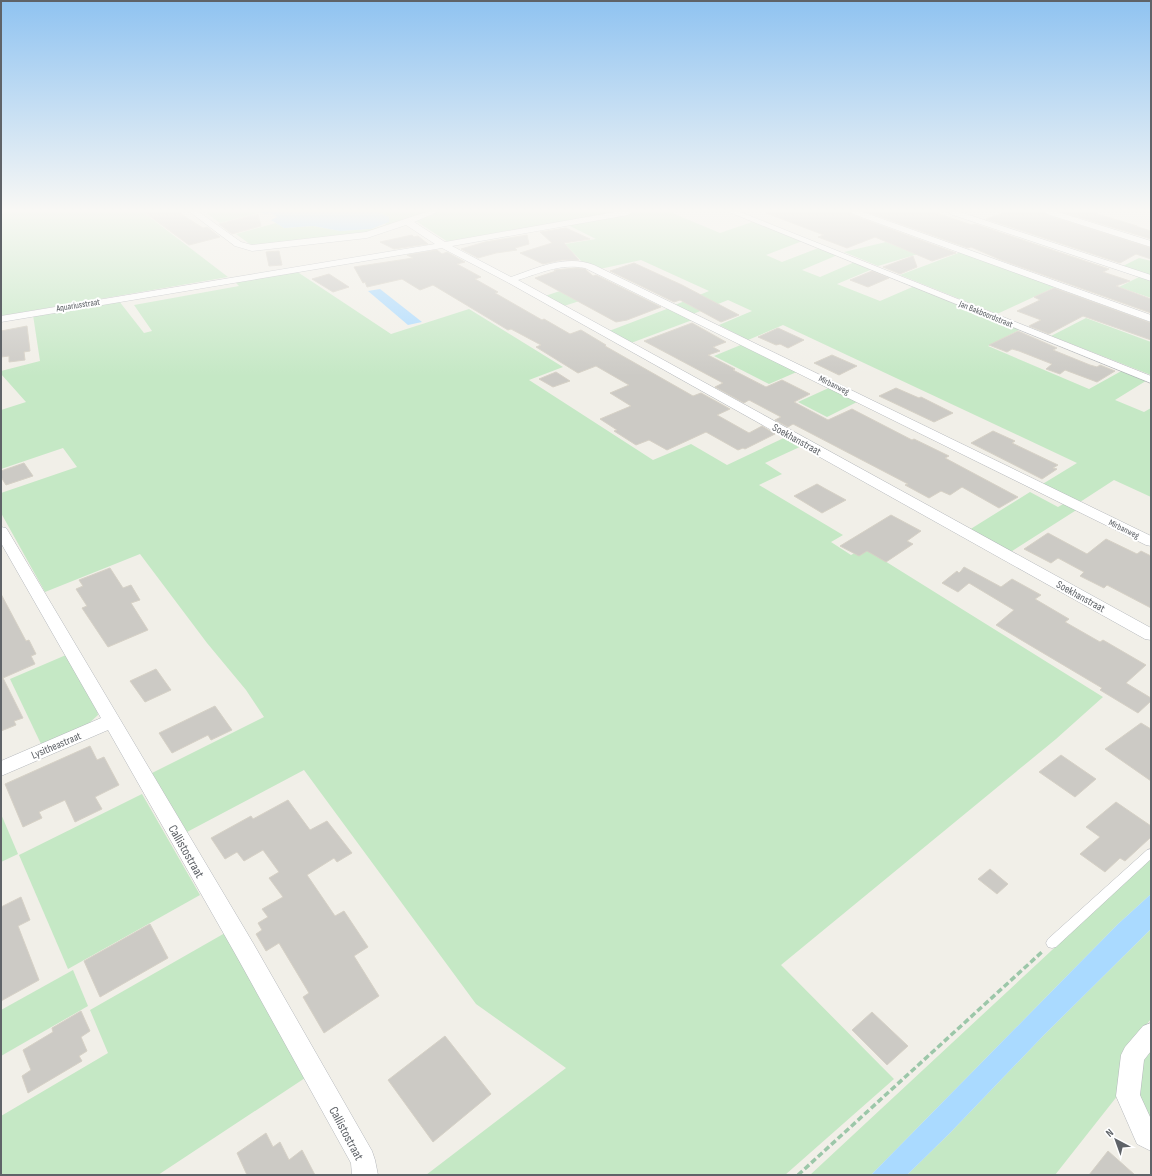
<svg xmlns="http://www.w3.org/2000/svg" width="1152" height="1176" font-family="'Sofia Sans Condensed',sans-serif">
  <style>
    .green { fill: #c5e8c5 }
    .water { fill: #aadaff }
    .building { fill: #cccac5; stroke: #d6d1c6 }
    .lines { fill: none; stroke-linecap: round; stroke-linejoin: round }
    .service-casing { stroke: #b5b8bc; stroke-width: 1 }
    .minor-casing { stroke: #b5b8bc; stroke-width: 1 }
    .path { stroke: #9cc7a9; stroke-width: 3.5; stroke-dasharray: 6 3; stroke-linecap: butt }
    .service { fill: #fff; fill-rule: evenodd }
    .minor { fill: #fff; fill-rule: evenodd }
    .labels { text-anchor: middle; stroke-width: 4; stroke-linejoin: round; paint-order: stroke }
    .far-street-label { font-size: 9px; fill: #5f6368; stroke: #fff }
    .street-label { font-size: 11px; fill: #5f6368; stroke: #fff }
    .near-street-label { font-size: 13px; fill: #5f6368; stroke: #fff }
  </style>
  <rect width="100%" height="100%" fill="#f1efe8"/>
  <g class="green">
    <path d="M10 212H143L228 277 1 316V214Z"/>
    <path d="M211 212H262L220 223 206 213Z"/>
    <path d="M379 212H428L367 234 251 245 236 234 276 223 284 228 313 226 340 231 371 229 385 225 389 217Z"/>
    <path d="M435 212H620L448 242 416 221 434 214Z"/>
    <path d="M638 212H670L720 233 755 221 805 240 766 255 782 262 821 247 840 254 802 270 820 277 857 261 875 268 837 284 880 301 917 285 1023 328 988 346 1089 389 1125 369 1149 379 1115 400 1144 412 1151 408V497L1114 480 1077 504 1041 485 1077 463 783 325 748 340 719 325 752 311 728 300 693 314 675 305 709 291 641 260 600 269 583 263 565 244 596 239 566 224Z"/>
    <path d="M886 242 918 254 878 266 844 252Z"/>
    <path d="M961 252 1055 287 997 314 900 275Z"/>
    <path d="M1139 258 1151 261V277L1121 267Z"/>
    <path d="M296 271 391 334 469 309 563 367 529 380 653 460 691 444 727 465 788 436 804 445 765 463 782 474 759 485 843 535 831 542 851 555 864 548 1103 697 1056 739 781 965 894 1079 785 1175H426L566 1068 476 1004 304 770 187 832 152 773 264 717 246 690 207 643 140 554 45 592 1 513V493L77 467 63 448 1 469V410L26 402 1 374V371L40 361 33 315 119 301 144 333 152 331 134 305 239 286 235 282Z"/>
    <path d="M1141 276 1151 280V298L1119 287Z"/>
    <path d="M575 286 595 296 564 306 545 296Z"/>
    <path d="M672 307 695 319 631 343 609 331Z"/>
    <path d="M1086 318 1151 342V375L1051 336Z"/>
    <path d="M743 344 799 371 769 384 714 356Z"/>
    <path d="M833 386 861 400 827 417 798 402Z"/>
    <path d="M1030 492 1058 507 1065 503 1078 509 1009 553 969 530Z"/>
    <path d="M66 655 97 710 98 715 87 725 42 746 10 679Z"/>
    <path d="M142 794 200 895 68 969 19 855Z"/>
    <path d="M1 814 18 854 1 862Z"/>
    <path d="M1151 858V894L1118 924 871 1175H810Z"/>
    <path d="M1151 929V1019L1130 1044 1122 1090 1055 1175H907L950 1133 1044 1035Z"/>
    <path d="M225 933 305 1078 158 1175H1V1116L108 1053 90 1010Z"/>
    <path d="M73 970 88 1006 1 1056V1010Z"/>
    <path d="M1151 1050V1120L1137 1100V1070Z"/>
  </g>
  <g class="water">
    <path d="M261 212H379L389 217V222L371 229 340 231 313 226 284 228 271 220 277 217 270 213 265 214Z"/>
    <path d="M380 289 422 322 408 325 368 291Z"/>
    <path d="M1151 894V929L1044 1035 950 1133 907 1175H871L1118 924Z"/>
  </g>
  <g class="building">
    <path d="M144 212H178L203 228 207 227 220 237 189 245Z"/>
    <path d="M766 212H851L852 215 956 253 932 261 875 237 847 248 818 237 824 235 766 213Z"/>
    <path d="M867 212H933L972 225 975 224 1109 269 1103 272 1130 281 1116 286 1151 299V313L1001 260 971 247 968 248Z"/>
    <path d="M1006 212H1045L1047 215 1151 248V259L1136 254 1120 263 986 219Z"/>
    <path d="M1062 212H1091L1137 226H1135L1151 231V239Z"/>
    <path d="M258 214 261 226 232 234 219 224Z"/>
    <path d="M566 228 590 239 564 243 579 260H562L543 264 520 253 552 243 540 232Z"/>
    <path d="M412 235 414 237 418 236 428 244 394 249 380 242Z"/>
    <path d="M527 235 529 244 515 248 517 250 496 253 478 258 461 249 485 242Z"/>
    <path d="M437 250 442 254 447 252 465 262 457 264 481 277 475 279 498 292 495 293 542 320 544 319 570 334 581 330 606 345 605 346 693 396 701 393 730 409 717 415 749 433 762 426 775 434 745 449 743 448 738 450 706 432 667 450 649 440 636 445 614 431 617 430 600 419 631 406 610 393 629 385 596 366 578 373 536 347 541 345 511 329 508 330 433 285 420 290 402 279 367 287 365 282 363 283 354 267 413 258 407 255Z"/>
    <path d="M279 251 282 265 269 266 266 252Z"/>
    <path d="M913 256 917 267 900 274 883 267Z"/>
    <path d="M634 263 682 285 739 315 721 322 680 300 674 302 610 271Z"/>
    <path d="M576 268 585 269 593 276 596 275 661 307 627 320 616 322 535 278 556 271 554 270Z"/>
    <path d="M872 271 889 278 868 287 850 280Z"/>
    <path d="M329 274 349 287 333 292 312 279Z"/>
    <path d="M1054 288 1151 323V340L1083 316 1049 334 1029 326 1041 320 1017 311 1040 300 1034 297Z"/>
    <path d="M692 323 726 342 713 347 720 351 708 355 735 369 733 370 766 387 782 380 810 394 794 402 828 420 852 409 912 440 914 439 949 456 945 458 1018 497 999 508 962 487 950 495 941 491 929 498 905 485 908 484 793 424 788 427 775 420 781 417 749 400 744 403 715 387 723 383 644 341Z"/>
    <path d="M27 326 30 351 24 352 25 360 9 362V356L1 357V331Z"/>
    <path d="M778 328 804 340 788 348 780 344 776 345 758 337Z"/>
    <path d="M1018 331 1057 348 1053 350 1090 365 1097 367 1100 365 1115 371 1097 382 1065 370 1060 374 1046 369 1052 364 1019 351 1012 349 1007 352 989 345Z"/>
    <path d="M832 355 857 366 839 375 814 363Z"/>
    <path d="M556 372 570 381 553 387 539 379Z"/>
    <path d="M896 388 919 398 921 397 953 413 934 422 879 396Z"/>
    <path d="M993 431 1015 441 1012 443 1058 465 1053 468 1057 469 1042 479 971 443Z"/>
    <path d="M24 463 33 476 6 485 1 477V471Z"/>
    <path d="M817 484 824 488 846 500 822 513 794 496Z"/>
    <path d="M891 515 921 531 907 541 913 544 886 562 867 551 859 556 840 546Z"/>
    <path d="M1048 533 1087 554 1106 539 1137 554 1141 551 1151 556V608L1107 585 1104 588 1080 576 1084 572 1058 558 1051 563 1024 549Z"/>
    <path d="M964 567 1001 587 1012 579 1041 595 1035 599 1069 619 1065 622 1100 642 1103 640 1146 665 1126 683 1151 698V701L1138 713 1100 690 1102 688 996 625 1014 610 969 583 958 592 942 583 957 571 959 573 961 571Z"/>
    <path d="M110 568 123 588 131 585 140 600 131 603 148 630 108 647 82 608 87 606 76 589 83 586 79 580Z"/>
    <path d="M1 594 26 641 29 640 36 654 31 656 35 664 3 678 23 718 14 721 16 725 1 731Z"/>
    <path d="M156 669 171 690 145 702 130 681Z"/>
    <path d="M215 706 232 730 211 740 208 735 172 753 159 733Z"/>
    <path d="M1141 723 1151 729V781L1105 749Z"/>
    <path d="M90 746 97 760 104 757 119 785 95 797 102 809 75 822 65 800 39 812 42 818 23 827 5 784Z"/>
    <path d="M1061 755 1096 779 1075 797 1039 772Z"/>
    <path d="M288 800 310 830 327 821 352 853 337 862 334 858 307 875 335 916 344 911 368 947 354 956 379 996 324 1033 303 997 309 993 279 943 266 951 256 934 262 930 258 923 268 917 262 909 283 897 269 878 279 872 263 850 244 861 237 852 225 859 211 838 251 816 253 819Z"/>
    <path d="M1116 802 1151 826V837L1125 861 1120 858 1105 872 1080 854 1100 837 1086 827Z"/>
    <path d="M990 869 1008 884 997 894 978 879Z"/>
    <path d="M21 897 30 920 18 926 39 980 1 1001V907Z"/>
    <path d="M150 924 168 958 100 997 84 961Z"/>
    <path d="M81 1011 90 1031 81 1037 87 1051 79 1056 82 1061 28 1093 22 1076 31 1070 23 1050 53 1032 52 1028Z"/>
    <path d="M872 1012 908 1046 887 1065 852 1030Z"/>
    <path d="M445 1036 491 1094 433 1142 388 1080Z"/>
    <path d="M266 1133 273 1147 280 1142 289 1160 302 1150 315 1175H247L237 1153Z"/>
    <path d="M1108 1151 1135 1175H1089Z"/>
  </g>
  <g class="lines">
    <defs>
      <path id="service" d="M1151 849V859L1056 947 1052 948 1048 947 1046 943 1048 939 1147 850Z"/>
      <g id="minor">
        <path d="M190 212H199L241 242 252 245 366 232 426 212H437L414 222 445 242 615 212H632L628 215 452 246 511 277C537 268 566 254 594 265L1151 536V546L1146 545 585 268C561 263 540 273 518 280L1151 628V640L1145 639 507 282 442 248 1 322V316L435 244 406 225 367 238 252 251 235 246Z"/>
        <path d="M729 212H740L1151 376V383Z"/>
        <path d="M852 212H863L1151 315V322L853 214Z"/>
        <path d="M949 212H960L1151 275V281L950 214Z"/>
        <path d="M1046 212H1058L1151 241V247L1047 214Z"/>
        <path d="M1 527 6 528 8 531 253 943 372 1151 375 1160 378 1175H352L351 1163 237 957 108 730 1 776V761L101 718 1 543Z"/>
        <path d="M1151 1023V1051L1144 1060 1140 1095 1151 1119V1151L1137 1144 1116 1096 1121 1055 1125 1047 1143 1026Z"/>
      </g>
    </defs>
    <use href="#service" class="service-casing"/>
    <use href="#minor" class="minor-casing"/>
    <path class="path" d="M798 1175 1043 951"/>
    <use href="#service" class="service"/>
    <use href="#minor" class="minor"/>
  </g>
  <linearGradient id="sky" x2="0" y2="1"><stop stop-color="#8fc3f1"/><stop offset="0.56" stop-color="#f9f8f5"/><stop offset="1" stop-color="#f9f8f5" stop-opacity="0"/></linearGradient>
  <rect width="1152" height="376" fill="url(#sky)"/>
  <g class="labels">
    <g class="far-street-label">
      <text transform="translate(78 305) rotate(-9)" y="3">Aquariusstraat</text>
      <text transform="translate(986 314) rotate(22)" y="3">Jan Bakboordstraat</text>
      <text transform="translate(834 385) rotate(26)" y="3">Mirbanweg</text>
      <text transform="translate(1124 529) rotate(26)" y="3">Mirbanweg</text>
    </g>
    <g class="street-label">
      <text transform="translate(797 439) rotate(29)" y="4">Soekhanstraat</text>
      <text transform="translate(1081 596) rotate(29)" y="4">Soekhanstraat</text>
      <text transform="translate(56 745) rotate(-23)" y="4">Lysitheastraat</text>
    </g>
    <g class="near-street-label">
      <text transform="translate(187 851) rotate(60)" y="5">Callistostraat</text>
      <text transform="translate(347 1133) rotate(62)" y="5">Callistostraat</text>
    </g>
  </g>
  <rect width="1152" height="1176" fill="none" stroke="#5f6368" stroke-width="4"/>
  <g transform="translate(1116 1140) rotate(319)" stroke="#ffffff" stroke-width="3" paint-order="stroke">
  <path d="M0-3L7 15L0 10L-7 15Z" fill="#5f6368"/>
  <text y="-6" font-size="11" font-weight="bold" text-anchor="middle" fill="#5f6368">N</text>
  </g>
</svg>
